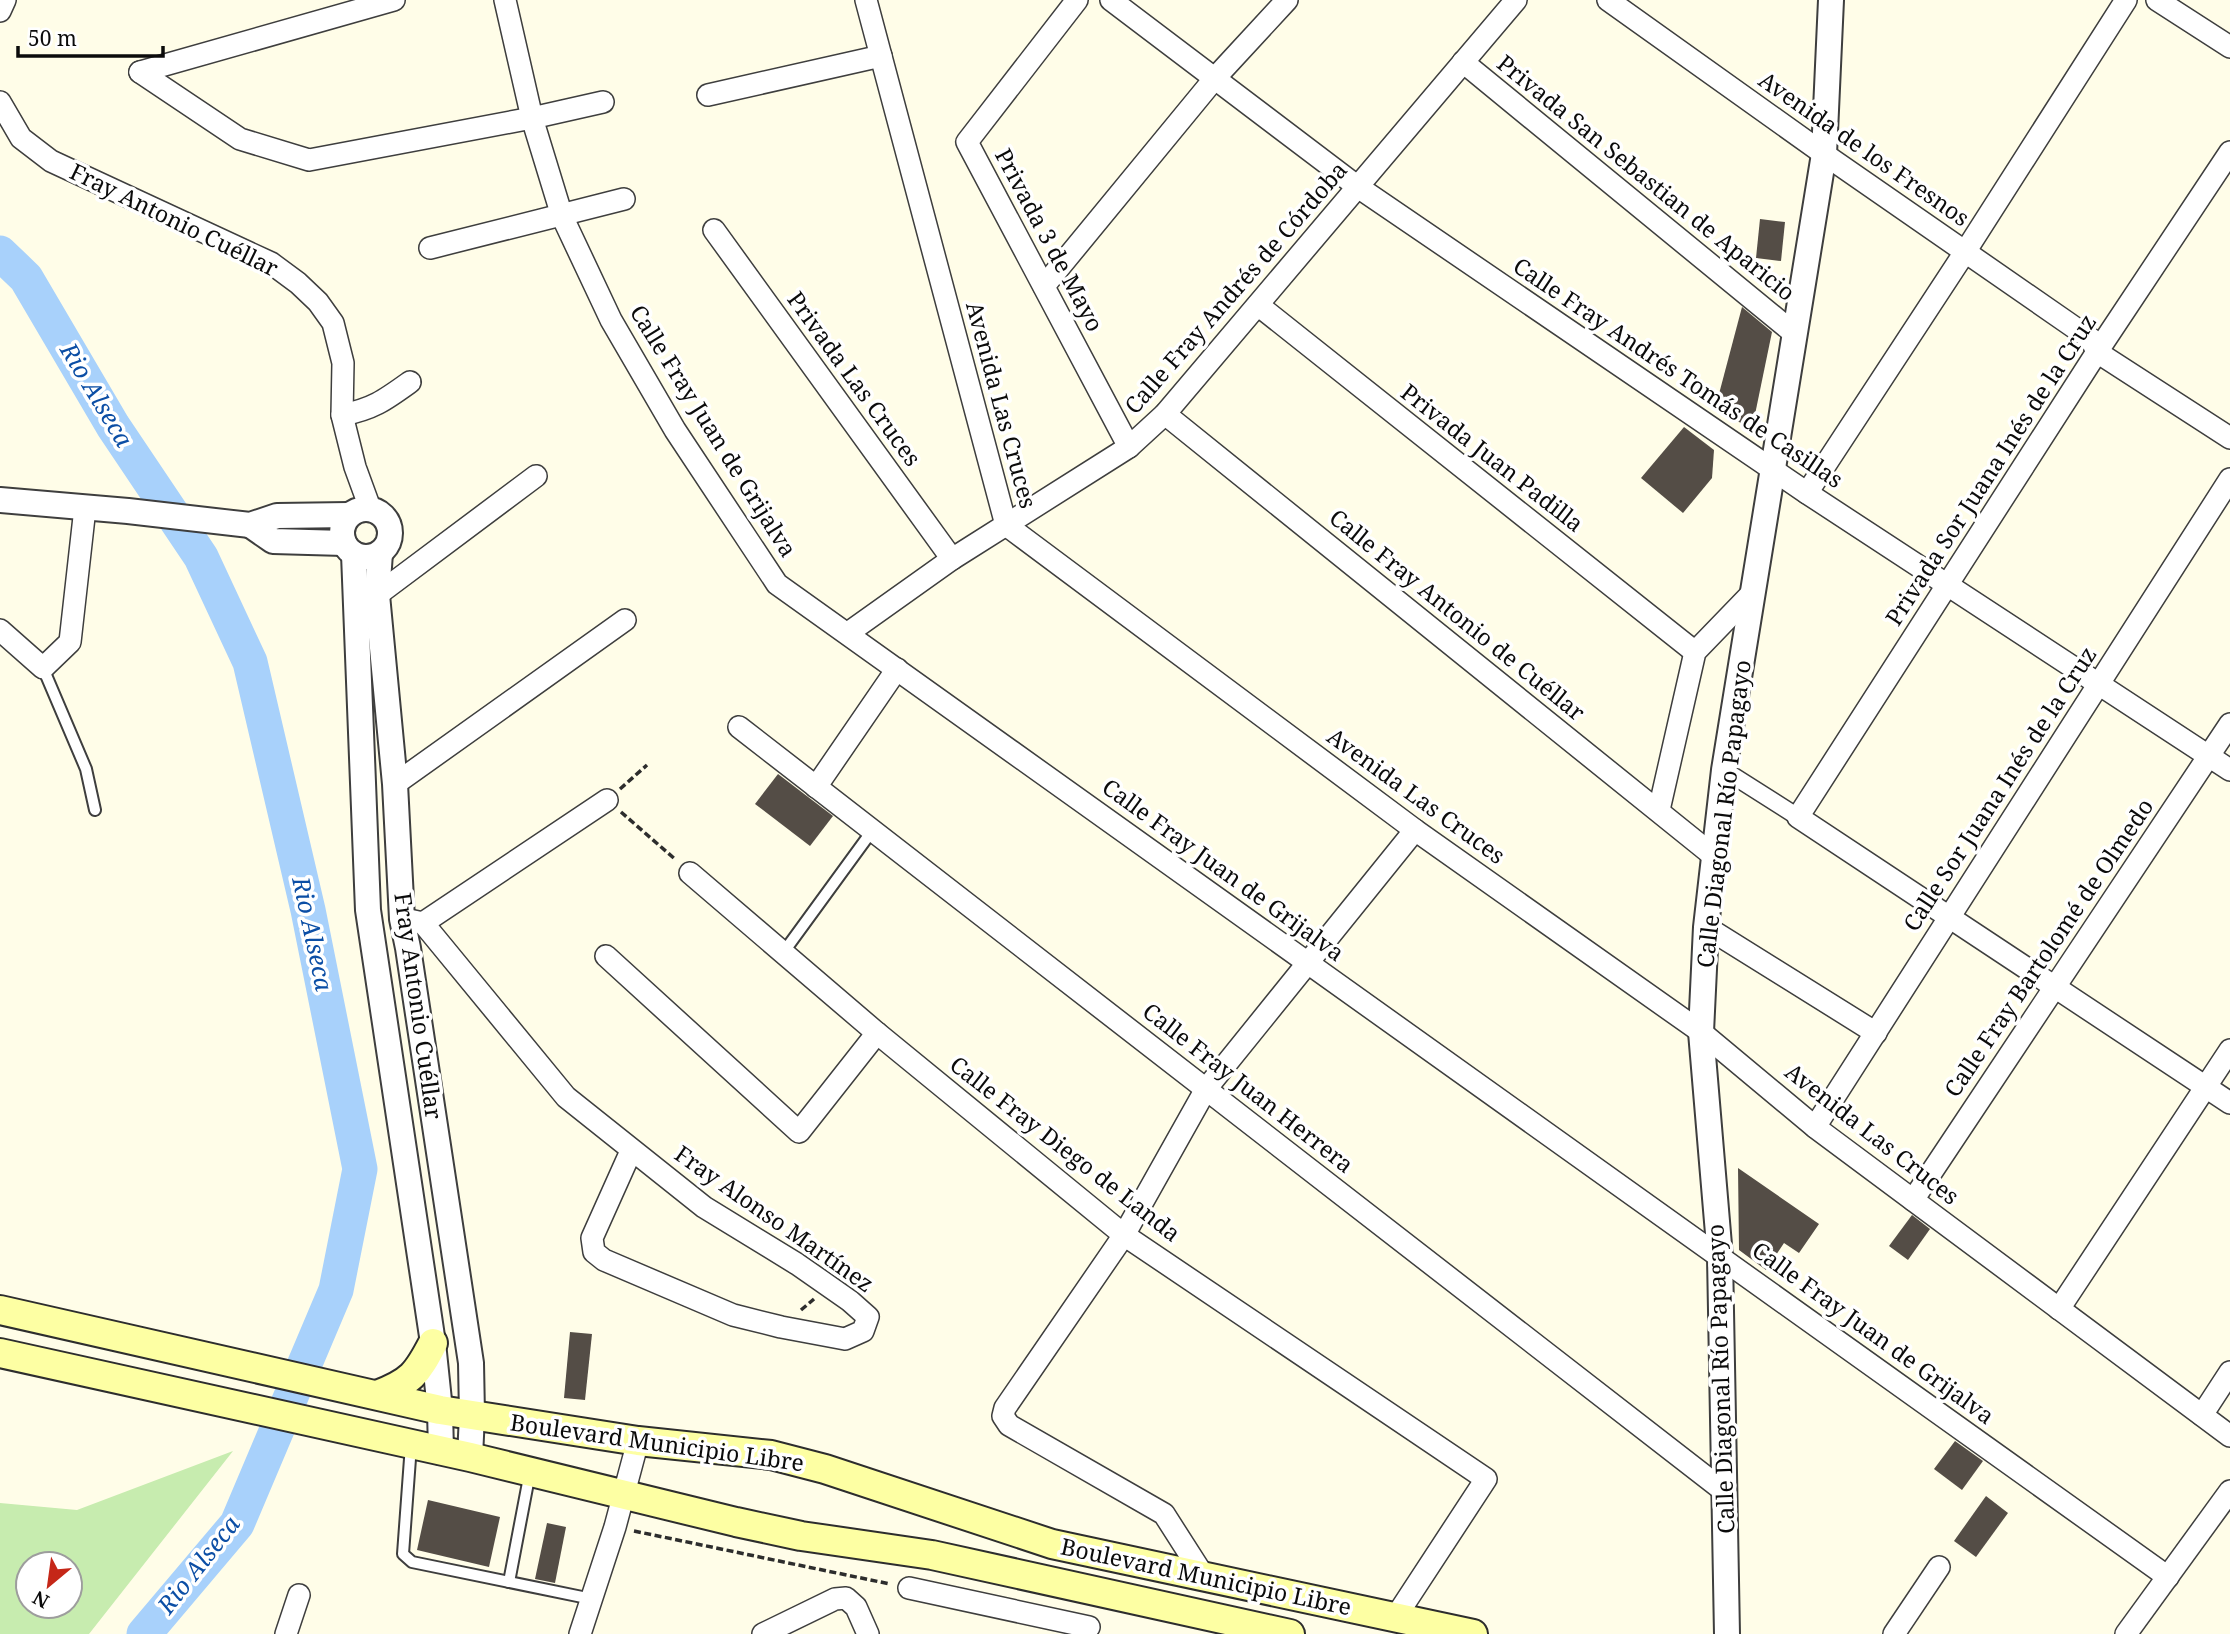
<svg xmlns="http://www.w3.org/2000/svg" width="2230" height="1634" font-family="'Noto Serif',serif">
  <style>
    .green { fill: #c7ecaf; fill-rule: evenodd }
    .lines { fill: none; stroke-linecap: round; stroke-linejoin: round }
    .river { stroke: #a8d1fb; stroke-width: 35 }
    .building { fill: #544d46 }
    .service-casing { stroke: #3e3e3e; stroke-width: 14 }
    .pedestrian-casing { stroke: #3e3e3e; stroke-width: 19 }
    .minor-casing { stroke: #3e3e3e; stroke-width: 24 }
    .tertiary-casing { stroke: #3e3e3e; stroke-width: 28 }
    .secondary-casing { stroke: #2d2d2d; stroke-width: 32 }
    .path { stroke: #2d2d2d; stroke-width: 3.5; stroke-dasharray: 7 3.5; stroke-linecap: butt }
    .service { stroke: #fff; stroke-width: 10 }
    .pedestrian { stroke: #fff; stroke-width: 16 }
    .minor { stroke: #fff; stroke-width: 21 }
    .tertiary { stroke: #fff; stroke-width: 24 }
    .secondary { stroke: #fdffa3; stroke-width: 28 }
    .labels { text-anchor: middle; stroke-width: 7; stroke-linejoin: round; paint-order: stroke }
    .street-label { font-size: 23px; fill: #0b0b0b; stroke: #fff }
    .water-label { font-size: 24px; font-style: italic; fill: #0b4ea5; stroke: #fff }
  </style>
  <rect width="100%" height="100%" fill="#fffde8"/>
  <path class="green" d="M233 1451 89 1634H0V1503L77 1510ZM28 1564H70V1606H28Z"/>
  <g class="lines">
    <path class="river" d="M0 253 26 278 113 426 201 557 250 662 308 910 360 1169 336 1290 237 1524 144 1634"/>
  </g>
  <g class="building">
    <path d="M1760 219 1785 222 1781 261 1756 258Z"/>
    <path d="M1742 307 1772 332 1752 429 1715 409Z"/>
    <path d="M1684 427 1714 450 1712 478 1683 513 1641 478Z"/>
    <path d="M778 774 833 816 810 846 755 804Z"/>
    <path d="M1738 1168 1819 1224 1799 1253 1784 1243 1766 1270 1739 1250Z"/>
    <path d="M1912 1215 1930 1229 1908 1260 1889 1246Z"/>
    <path d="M570 1332 592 1334 585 1400 564 1398Z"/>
    <path d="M1955 1441 1983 1461 1962 1490 1934 1469Z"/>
    <path d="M1986 1496 2008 1513 1976 1557 1954 1541Z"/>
    <path d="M428 1500 500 1517 489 1567 417 1550Z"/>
    <path d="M547 1523 566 1527 555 1583 535 1579Z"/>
  </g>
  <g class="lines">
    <defs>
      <g id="service">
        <path d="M43 668 86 769 95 810"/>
        <path d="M783 953 872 831"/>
        <path d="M411 1445 403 1554 412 1562 592 1599"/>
        <path d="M509 1582 530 1472"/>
      </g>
      <path id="pedestrian" d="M1724 770 1798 817"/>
      <g id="minor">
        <path d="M505 0 532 118 562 216 611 320 675 430 777 584 2168 1577"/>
        <path d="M866 0 1006 525 1415 830 1701 1032 1815 1127 2230 1436"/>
        <path d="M1077 0 967 142 1129 447"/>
        <path d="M1111 0 1358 187 1807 493 2230 770"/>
        <path d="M1608 0 1824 154 2091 339 2097 352 2230 438"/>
        <path d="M2157 0 2230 47"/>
        <path d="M0 11 5 0"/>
        <path d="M1463 62 1795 334"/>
        <path d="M140 72 240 139 309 160 532 118 603 102"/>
        <path d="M140 72 394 0"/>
        <path d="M708 95 881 56"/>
        <path d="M0 102 21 138 51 161 271 263 298 283 318 302 333 323 343 363 342 415 355 467 370 508"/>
        <path d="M2230 152 2097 352 1798 817 2230 1103"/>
        <path d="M714 230 952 559"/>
        <path d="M430 248 624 199"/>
        <path d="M1044 286 1215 78 1287 0"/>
        <path d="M1258 305 1695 652"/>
        <path d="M1165 414 1715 857"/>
        <path d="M342 415C373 409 385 400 410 382"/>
        <path d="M1807 493 1965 252 2126 0"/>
        <path d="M377 595 536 476"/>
        <path d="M0 630 43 668 70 642 85 508"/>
        <path d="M848 633 952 559 1129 447 1165 414 1516 0"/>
        <path d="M739 727 1724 1491"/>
        <path d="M395 784 625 620"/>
        <path d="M816 787 897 669"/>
        <path d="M1659 810 1695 652 1753 592"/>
        <path d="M690 873 877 1033 1124 1235 1486 1479 1395 1618"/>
        <path d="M409 920 423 923 607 800"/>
        <path d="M423 923 566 1097 704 1207 797 1264 850 1301 868 1317 863 1331 845 1339 781 1327 733 1315 604 1260 594 1252 592 1238 631 1151"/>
        <path d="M1706 927 1876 1033"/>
        <path d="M606 956 799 1132 877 1033"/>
        <path d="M1815 1127 2230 479"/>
        <path d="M1913 1200 2230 724"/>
        <path d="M2059 1309 2230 1050"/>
        <path d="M2202 1415 2230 1372"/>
        <path d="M1203 1575 1164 1514 1009 1425 1003 1416 1005 1408 1124 1235 1206 1089 1415 830"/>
        <path d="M909 1588 1089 1627"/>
        <path d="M286 1634 299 1595"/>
        <path d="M580 1634 615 1527 638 1441"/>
        <path d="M763 1634 835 1599 846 1598 856 1607 868 1634"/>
        <path d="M1894 1634 1939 1567"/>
        <path d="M2126 1634 2230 1491"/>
      </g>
      <g id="tertiary">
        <path d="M0 500 128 511 250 525 277 516 349 515"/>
        <circle cx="366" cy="533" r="24"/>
        <path d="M250 525 273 541 344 543"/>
        <path d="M380 553 377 595 395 784 402 919 408 948 471 1363 472 1415 470 1457"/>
        <path d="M354 554 368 910 433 1343 440 1410 441 1452"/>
        <path d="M1727 1634 1720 1257 1701 1032 1706 927 1724 770 1824 154 1831 0"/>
      </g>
      <g id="secondary">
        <path d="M0 1310 440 1410 638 1441 771 1455 825 1469 1052 1544 1473 1634"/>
        <path d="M0 1353 470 1457 736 1522 801 1536 932 1555 1290 1634"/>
        <path d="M377 1395C411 1382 417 1374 433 1343"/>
      </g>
    </defs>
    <use href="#service" class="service-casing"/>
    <use href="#pedestrian" class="pedestrian-casing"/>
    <use href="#minor" class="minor-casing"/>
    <use href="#tertiary" class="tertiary-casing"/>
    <use href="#secondary" class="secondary-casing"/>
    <g class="path">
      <path d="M620 789 647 765"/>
      <path d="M621 812 676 860"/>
      <path d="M801 1310 814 1299"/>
      <path d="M634 1531 890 1584"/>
    </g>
    <use href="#service" class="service"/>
    <use href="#pedestrian" class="pedestrian"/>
    <use href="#minor" class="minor"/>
    <use href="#tertiary" class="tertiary"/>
    <use href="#secondary" class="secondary"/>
  </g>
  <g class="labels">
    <g class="street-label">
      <text transform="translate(1864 149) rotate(35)" y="8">Avenida de los Fresnos</text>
      <text transform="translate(1646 178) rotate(39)" y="8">Privada San Sebastian de Aparicio</text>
      <text transform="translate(174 220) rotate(26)" y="8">Fray Antonio Cuéllar</text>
      <text transform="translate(1049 240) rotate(62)" y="8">Privada 3 de Mayo</text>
      <text transform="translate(1236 288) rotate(-49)" y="8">Calle Fray Andrés de Córdoba</text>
      <text transform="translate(1678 373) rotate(34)" y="8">Calle Fray Andrés Tomás de Casillas</text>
      <text transform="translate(854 379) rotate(54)" y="8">Privada Las Cruces</text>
      <text transform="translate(1001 405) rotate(75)" y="8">Avenida Las Cruces</text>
      <text transform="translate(713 431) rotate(58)" y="8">Calle Fray Juan de Grijalva</text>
      <text transform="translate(1492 458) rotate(38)" y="8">Privada Juan Padilla</text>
      <text transform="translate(1991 470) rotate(-57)" y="8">Privada Sor Juana Inés de la Cruz</text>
      <text transform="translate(1457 615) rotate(39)" y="8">Calle Fray Antonio de Cuéllar</text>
      <text transform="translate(2000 789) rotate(-57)" y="8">Calle Sor Juana Inés de la Cruz</text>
      <text transform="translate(1416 796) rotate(36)" y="8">Avenida Las Cruces</text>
      <text transform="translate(1724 814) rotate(-83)" y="8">Calle Diagonal Río Papagayo</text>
      <text transform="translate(1223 870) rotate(36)" y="8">Calle Fray Juan de Grijalva</text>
      <text transform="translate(2049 948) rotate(-56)" y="8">Calle Fray Bartolomé de Olmedo</text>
      <text transform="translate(418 1006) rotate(82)" y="8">Fray Antonio Cuéllar</text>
      <text transform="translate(1248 1088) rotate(38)" y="8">Calle Fray Juan Herrera</text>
      <text transform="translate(1872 1134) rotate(38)" y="8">Avenida Las Cruces</text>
      <text transform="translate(1065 1149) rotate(38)" y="8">Calle Fray Diego de Landa</text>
      <text transform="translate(774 1219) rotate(35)" y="8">Fray Alonso Martínez</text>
      <text transform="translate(1873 1333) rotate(36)" y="8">Calle Fray Juan de Grijalva</text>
      <text transform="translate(1721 1379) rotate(-92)" y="8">Calle Diagonal Río Papagayo</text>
      <text transform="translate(657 1443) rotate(8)" y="8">Boulevard Municipio Libre</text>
      <text transform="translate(1206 1577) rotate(12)" y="8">Boulevard Municipio Libre</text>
    </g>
    <g class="water-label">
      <text transform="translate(96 395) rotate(59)" y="8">Rio Alseca</text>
      <text transform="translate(312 934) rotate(78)" y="8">Rio Alseca</text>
      <text transform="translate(199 1565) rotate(-52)" y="8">Rio Alseca</text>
    </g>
  </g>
  <g transform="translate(49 1585) rotate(209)"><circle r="33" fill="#ffffff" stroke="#9d9d9d" stroke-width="2"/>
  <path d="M0-5L12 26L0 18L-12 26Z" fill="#c52718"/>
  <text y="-10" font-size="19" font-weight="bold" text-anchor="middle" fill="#0b0b0b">N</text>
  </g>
  <path d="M18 46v10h145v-10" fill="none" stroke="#0b0b0b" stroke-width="3.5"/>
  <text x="28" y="46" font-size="21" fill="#0b0b0b" stroke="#ffffff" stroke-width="5" paint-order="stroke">50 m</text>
</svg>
